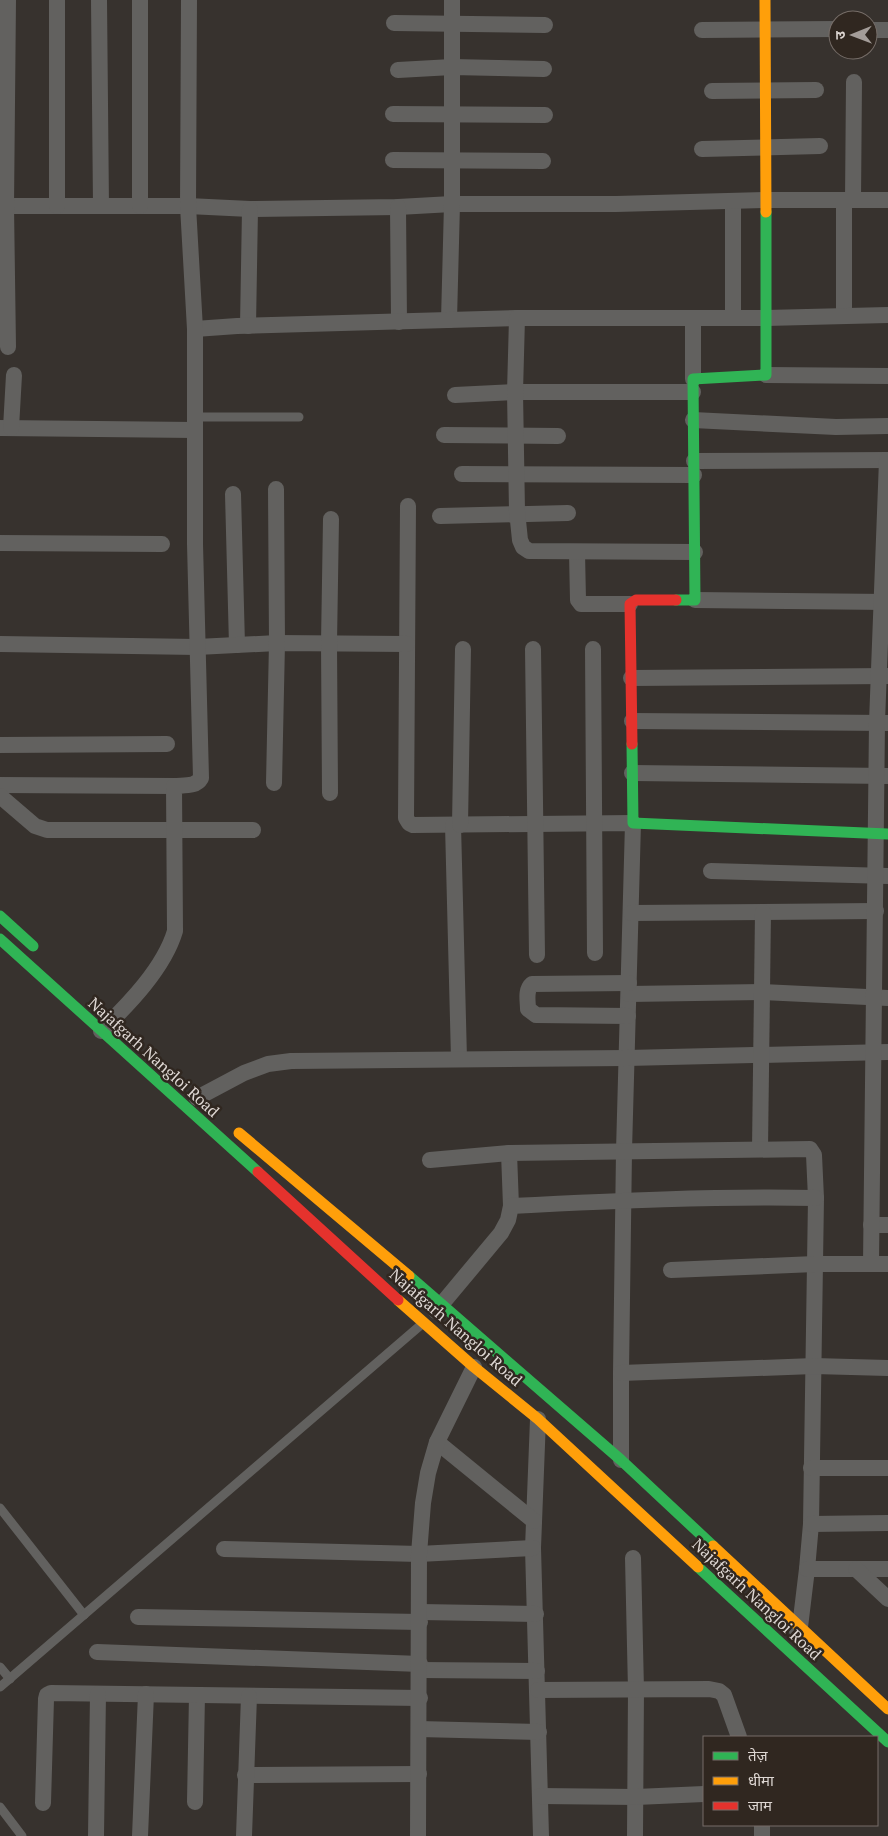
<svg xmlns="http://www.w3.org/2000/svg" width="888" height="1836" font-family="'PT Serif','Noto Sans Devanagari',serif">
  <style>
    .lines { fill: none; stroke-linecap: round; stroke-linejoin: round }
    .lane { stroke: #62615f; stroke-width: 9 }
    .street { stroke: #62615f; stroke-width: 16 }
    .fast { stroke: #30b455; stroke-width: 11 }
    .slow { stroke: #ff9f0a; stroke-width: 11 }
    .jam { stroke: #e5322d; stroke-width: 11 }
    .labels { text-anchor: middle; stroke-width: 5; stroke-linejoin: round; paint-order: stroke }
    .street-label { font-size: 16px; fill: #ded7d3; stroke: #302720 }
  </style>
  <rect width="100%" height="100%" fill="#37322e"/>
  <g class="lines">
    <g class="lane">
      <path d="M195 417H299"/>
      <path d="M0 1508 84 1615"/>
      <path d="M0 1667 10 1679"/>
      <path d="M0 1687 422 1324"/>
      <path d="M0 1807 22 1836"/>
    </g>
    <g class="street">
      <path d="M99 0 101 206"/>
      <path d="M394 23 545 25"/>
      <path d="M702 30 838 29"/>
      <path d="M868 30H888"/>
      <path d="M398 70 452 67 544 69"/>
      <path d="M712 91 816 90"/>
      <path d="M393 114 545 115"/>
      <path d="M702 149 820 146"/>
      <path d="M393 160 543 161"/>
      <path d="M844 200V316"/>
      <path d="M853 200 854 82"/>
      <path d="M733 202V318"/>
      <path d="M0 206H188L250 209 398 207 452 204H616L766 200H888"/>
      <path d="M57 206V0"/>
      <path d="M140 206V0"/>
      <path d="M398 207 399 322"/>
      <path d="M693 318V379"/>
      <path d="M449 320 452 204V0"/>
      <path d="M248 326 250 209"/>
      <path d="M195 329 237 326 517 318"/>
      <path d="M8 347 6 206 8 0"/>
      <path d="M766 375 888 376"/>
      <path d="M455 395 515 392H693"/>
      <path d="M693 420 836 427 888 426"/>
      <path d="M0 428 195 430"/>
      <path d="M11 428 14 375"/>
      <path d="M444 435 558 436"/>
      <path d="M694 461 888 460"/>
      <path d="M462 474 694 475"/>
      <path d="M233 494 237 645"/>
      <path d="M408 506 406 818 409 823 413 825 633 823 624 1151 621 1373V1460"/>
      <path d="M440 516 568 513"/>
      <path d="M0 543 162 544"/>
      <path d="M577 552 578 600 581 604H630"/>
      <path d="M695 552 529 551 523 547 520 540 517 511 515 392 517 318H766L888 315"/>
      <path d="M695 600 888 602"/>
      <path d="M0 644 197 647 277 643 407 644"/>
      <path d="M533 649 537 955"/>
      <path d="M593 649 595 953"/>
      <path d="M631 678 888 676"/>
      <path d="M632 721 887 723"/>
      <path d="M0 745 167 744"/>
      <path d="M632 773 888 776"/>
      <path d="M274 783 277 643 276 489"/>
      <path d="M0 785 174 786"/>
      <path d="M330 793 329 643 331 519"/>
      <path d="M0 796 35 826 47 830H253"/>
      <path d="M453 825 459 1059"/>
      <path d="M460 825 463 649"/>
      <path d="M711 871 888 876"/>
      <path d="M631 913 876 911"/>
      <path d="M629 994 762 992 888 998"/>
      <path d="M628 1016 536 1015 528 1009C528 1001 525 990 532 984L629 983"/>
      <path d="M101 1031C129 1004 164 968 175 931L174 786C184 785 196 787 201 778L195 544V329L188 206 189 0"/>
      <path d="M197 1098 244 1073 268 1064 291 1061 627 1058 888 1052"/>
      <path d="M760 1149 763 912"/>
      <path d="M509 1153 511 1206"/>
      <path d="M430 1160 509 1153 810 1149 814 1155 816 1198 811 1524 807 1569 800 1627 797 1631"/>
      <path d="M871 1225H888"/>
      <path d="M871 1264 877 722 887 460"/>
      <path d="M671 1270 815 1264H888"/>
      <path d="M436 1311 501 1233 508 1220 511 1206C612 1201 714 1196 816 1198"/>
      <path d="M621 1373 814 1366 888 1368"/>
      <path d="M538 1419 533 1548 541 1836"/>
      <path d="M437 1442 534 1521"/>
      <path d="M811 1468H888"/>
      <path d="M811 1524 888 1523"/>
      <path d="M224 1549 419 1554 533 1548"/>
      <path d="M633 1558 636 1690 635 1836"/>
      <path d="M807 1569H888"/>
      <path d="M856 1569 888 1599"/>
      <path d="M420 1612 536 1614"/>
      <path d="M138 1617 420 1622"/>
      <path d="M97 1652 420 1664"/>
      <path d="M420 1670 537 1671"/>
      <path d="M538 1690 709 1689 719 1691 724 1695 739 1737"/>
      <path d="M419 1729 539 1732"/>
      <path d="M245 1775 419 1774"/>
      <path d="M540 1796 636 1797 704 1794"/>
      <path d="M195 1802 197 1695"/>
      <path d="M43 1803 46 1699 47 1695 51 1693 420 1698"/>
      <path d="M96 1836 98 1694"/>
      <path d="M140 1836 146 1694"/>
      <path d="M244 1836 249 1696"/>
      <path d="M418 1836 419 1554 423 1503 428 1473 437 1442 474 1367"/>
      <path d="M762 1836V1825"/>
    </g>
    <g class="fast">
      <path d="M676 600H695L693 379 766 375V212"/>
      <path d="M632 744 633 823 888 834"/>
      <path d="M0 916 33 946"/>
      <path d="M0 939 258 1172"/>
      <path d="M409 1276 621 1460 713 1546"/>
      <path d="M698 1567 888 1742"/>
    </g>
    <g class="slow">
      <path d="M765 0 766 212"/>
      <path d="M239 1133 409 1276"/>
      <path d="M398 1300 474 1367 538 1419 698 1567"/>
      <path d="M713 1546 888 1709"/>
    </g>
    <g class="jam">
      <path d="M632 744 630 604 636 600H676"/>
      <path d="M258 1172 398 1300"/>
    </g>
  </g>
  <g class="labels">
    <g class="street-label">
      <text transform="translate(154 1057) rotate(42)" y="6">Najafgarh Nangloi Road</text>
      <text transform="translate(456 1327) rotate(41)" y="6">Najafgarh Nangloi Road</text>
      <text transform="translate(757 1599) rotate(43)" y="6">Najafgarh Nangloi Road</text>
    </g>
  </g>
  <rect x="703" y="1736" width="175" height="90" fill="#302720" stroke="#766d68"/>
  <rect x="713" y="1752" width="25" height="8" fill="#30b455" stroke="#766d68"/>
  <text x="748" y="1761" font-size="15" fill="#ded7d3">तेज़</text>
  <rect x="713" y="1777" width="25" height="8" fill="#ff9f0a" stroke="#766d68"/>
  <text x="748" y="1786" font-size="15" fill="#ded7d3">धीमा</text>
  <rect x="713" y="1802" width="25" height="8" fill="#e5322d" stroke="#766d68"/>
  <text x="748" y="1811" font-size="15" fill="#ded7d3">जाम</text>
  <g transform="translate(853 35) rotate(269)"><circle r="24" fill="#302720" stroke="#766d68"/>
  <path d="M0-4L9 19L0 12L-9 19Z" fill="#a49d99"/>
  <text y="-8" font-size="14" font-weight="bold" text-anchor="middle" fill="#ded7d3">उ</text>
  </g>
</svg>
